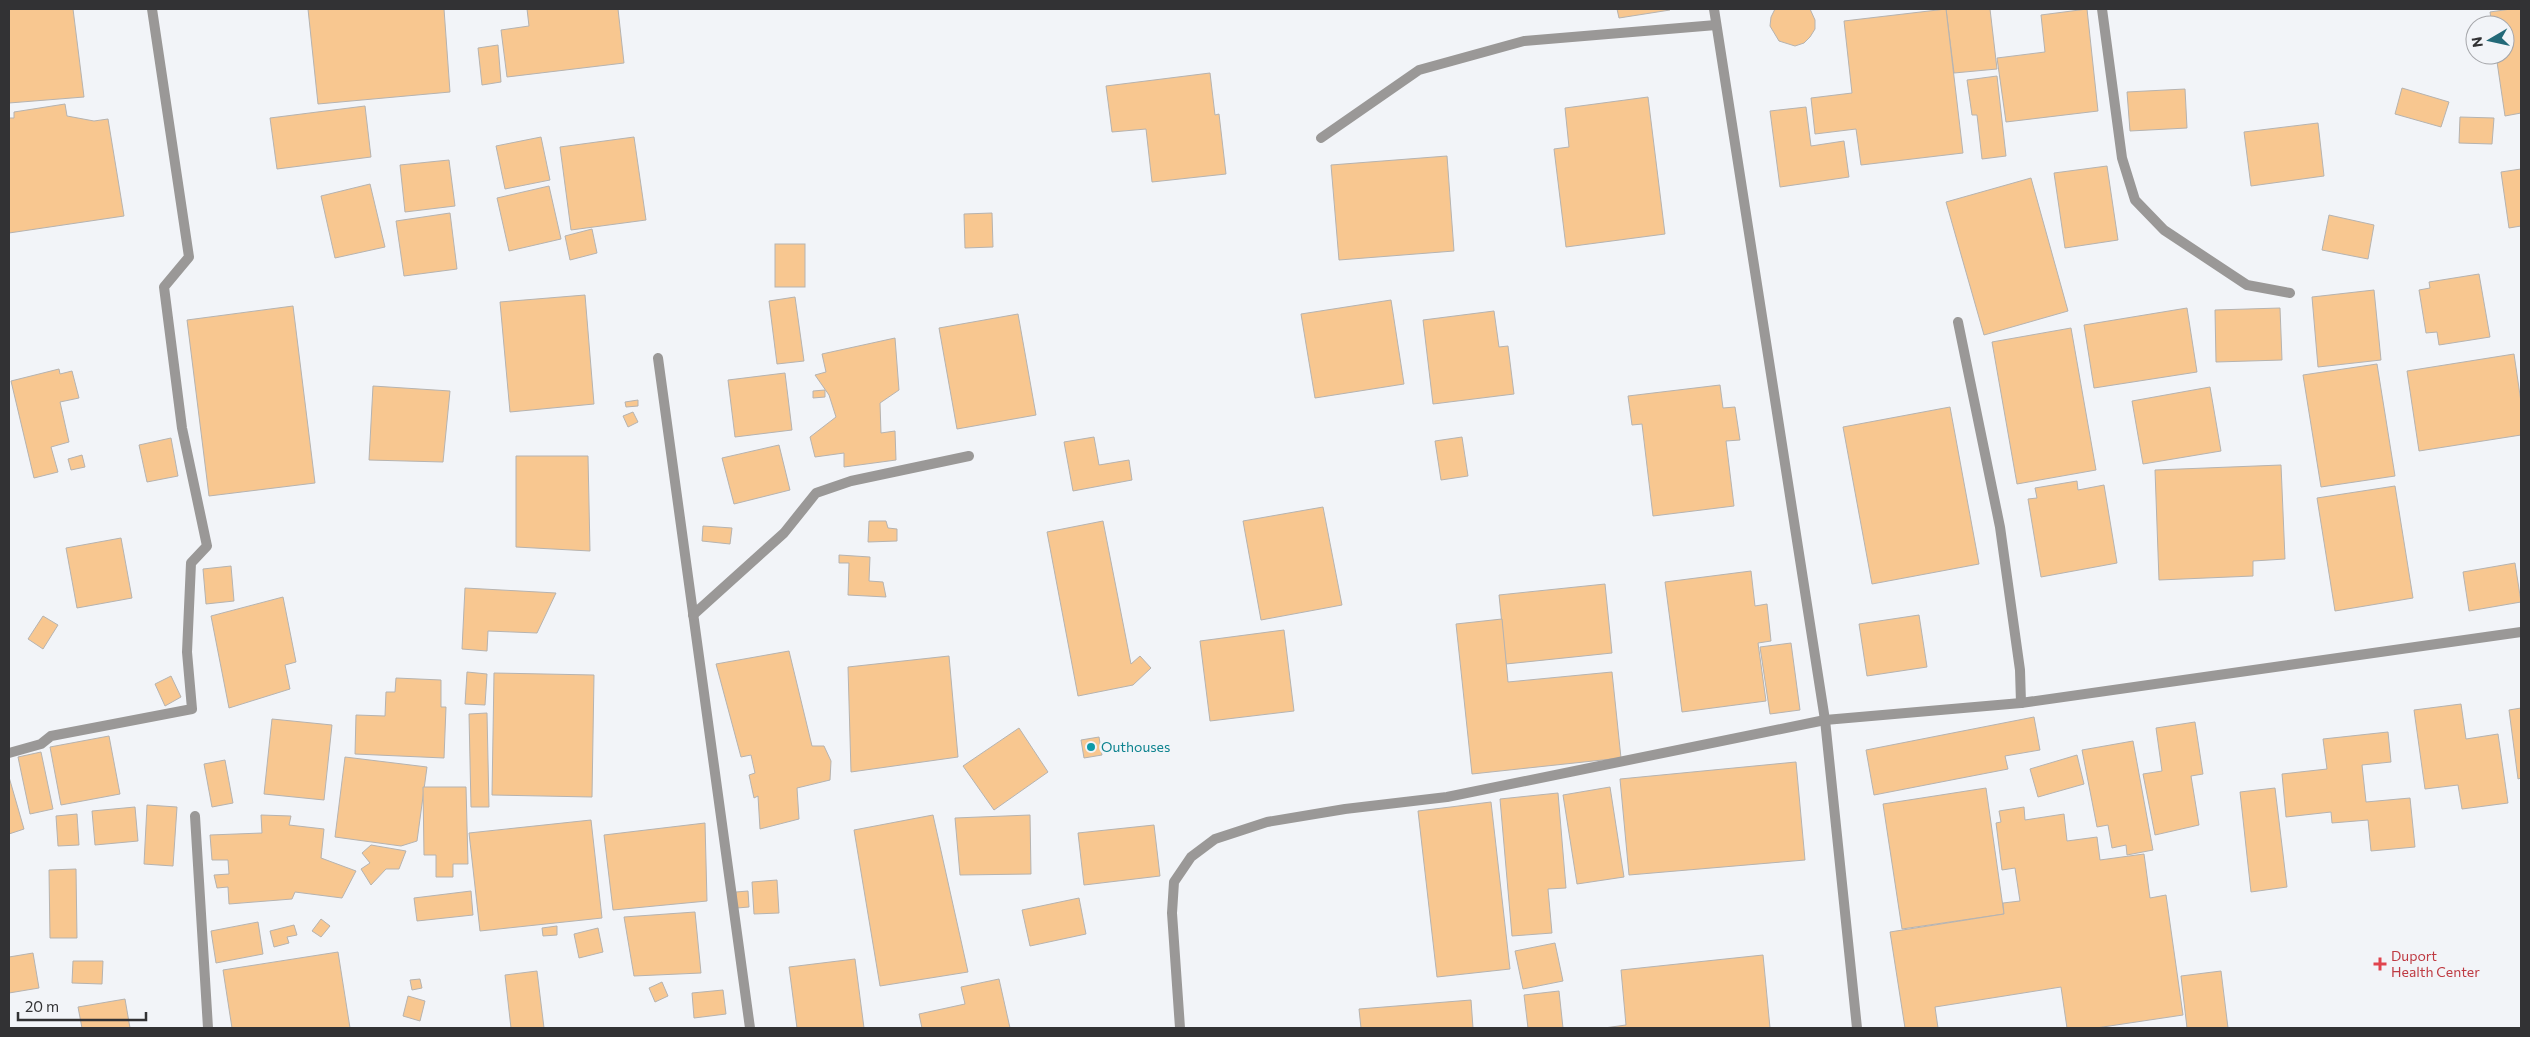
<svg xmlns="http://www.w3.org/2000/svg" width="2530" height="1037" font-family="Commissioner,sans-serif">
  <style>
    .building { fill: #f8c790; stroke: #b6b3b0 }
    .lines { fill: none; stroke-linecap: round; stroke-linejoin: round }
    .lane { stroke: #9a9897; stroke-width: 10 }
    .street { stroke: #9a9897; stroke-width: 10 }
    .culture-dot { fill: #0f9aa8; stroke: #f2f4f8; stroke-width: 2 }
    .health-dot { fill: #e0444e; stroke: #f2f4f8; stroke-width: 2 }
    .labels { text-anchor: middle; stroke-width: 5; stroke-linejoin: round; paint-order: stroke }
    .culture-label { font-size: 14px; fill: #0d838f; stroke: #f2f4f8; text-anchor: start }
    .health-label { font-size: 14px; fill: #be3a42; stroke: #f2f4f8; text-anchor: start }
  </style>
  <rect width="100%" height="100%" fill="#f2f4f8"/>
  <g class="building">
    <path d="M9 9H73L84 97 9 103Z"/>
    <path d="M308 9H444L450 92 318 104Z"/>
    <path d="M527 9H618L624 63 507 77 501 30 529 26Z"/>
    <path d="M1617 9H1670V10L1619 18Z"/>
    <path d="M1775 9H1810L1815 20V29L1810 37 1804 43 1795 46 1779 41 1770 26 1771 17Z"/>
    <path d="M1946 9H1990L1997 69 1954 73Z"/>
    <path d="M1946 9 1963 153 1861 165 1856 129 1815 134 1811 98 1852 93 1844 21Z"/>
    <path d="M2087 9 2098 111 2006 122 1997 58 2045 52 2041 15Z"/>
    <path d="M2511 9H2521V113L2505 116 2496 55H2505V25H2492L2490 12Z"/>
    <path d="M498 45 501 82 482 85 478 48Z"/>
    <path d="M1210 73 1215 115 1219 114 1226 174 1152 182 1146 129 1112 132 1106 86Z"/>
    <path d="M1997 76 2006 156 1982 159 1977 115H1972L1967 80Z"/>
    <path d="M2402 88 2449 102 2441 127 2395 114Z"/>
    <path d="M2185 89 2187 128 2130 131 2127 92Z"/>
    <path d="M1648 97 1665 234 1566 247 1554 149 1569 147 1565 108Z"/>
    <path d="M65 104 67 116 94 121 108 119 124 216 9 233V118H14V112Z"/>
    <path d="M365 106 371 157 277 169 270 118Z"/>
    <path d="M1806 107 1811 146 1844 141 1849 177 1780 187 1770 111Z"/>
    <path d="M2460 117 2494 118 2492 144 2459 143Z"/>
    <path d="M2318 123 2324 176 2251 186 2244 132Z"/>
    <path d="M541 137 550 180 505 189 496 146Z"/>
    <path d="M634 137 646 220 571 230 560 147Z"/>
    <path d="M1447 156 1454 251 1339 260 1331 165Z"/>
    <path d="M449 160 455 206 405 212 400 165Z"/>
    <path d="M2107 166 2118 240 2065 248 2054 173Z"/>
    <path d="M2521 169V226L2509 228 2501 172Z"/>
    <path d="M2031 178 2068 311 1984 335 1946 202Z"/>
    <path d="M370 184 385 247 335 258 321 196Z"/>
    <path d="M549 186 561 239 509 251 497 198Z"/>
    <path d="M450 213 457 269 404 276 396 221Z"/>
    <path d="M992 213 993 247 965 248 964 214Z"/>
    <path d="M2329 215 2374 225 2368 259 2322 250Z"/>
    <path d="M592 229 597 253 570 260 565 236Z"/>
    <rect x="775" y="244" width="30" height="43"/>
    <path d="M2479 274 2490 337 2439 345 2437 332 2426 333 2419 290 2430 288 2429 282Z"/>
    <path d="M2374 290 2381 360 2318 367 2312 297Z"/>
    <path d="M585 295 594 404 510 412 500 302Z"/>
    <path d="M795 297 804 361 777 364 769 301Z"/>
    <path d="M1391 300 1404 384 1315 398 1301 314Z"/>
    <path d="M293 306 315 483 209 496 187 320Z"/>
    <path d="M2187 308 2197 372 2094 388 2084 325Z"/>
    <path d="M2280 308 2282 360 2216 362 2215 310Z"/>
    <path d="M1494 311 1499 347 1508 346 1514 394 1433 404 1423 320Z"/>
    <path d="M1018 314 1036 415 957 429 939 328Z"/>
    <path d="M2071 328 2096 470 2017 484 1992 342Z"/>
    <path d="M895 338 899 390 880 403 881 433 895 431 896 460 844 467V453L815 457 810 437 836 417 829 395 815 375 826 372 822 354Z"/>
    <path d="M2514 354 2521 402V435L2419 451 2407 371Z"/>
    <path d="M2377 364 2395 476 2321 487 2303 375Z"/>
    <path d="M59 369 60 374 72 371 79 398 60 402 69 442 51 447 58 472 34 478 11 381Z"/>
    <path d="M785 373 792 430 735 437 728 380Z"/>
    <path d="M1720 385 1723 408 1735 407 1740 440 1726 441 1734 506 1653 516 1642 424 1632 425 1628 396Z"/>
    <path d="M373 386 450 391 443 462 369 460Z"/>
    <path d="M2210 387 2221 451 2143 464 2132 401Z"/>
    <path d="M825 390V397L813 398V391Z"/>
    <path d="M638 400V406L626 407 625 402Z"/>
    <path d="M1950 407 1979 564 1872 584 1843 427Z"/>
    <path d="M633 412 638 422 628 427 623 416Z"/>
    <path d="M1094 437 1099 465 1129 460 1132 480 1073 491 1064 442Z"/>
    <path d="M1462 437 1468 476 1441 480 1435 441Z"/>
    <path d="M171 438 178 476 147 482 139 445Z"/>
    <path d="M779 445 790 490 734 504 722 458Z"/>
    <path d="M82 455 85 467 71 470 68 459Z"/>
    <path d="M516 456H588L590 551 516 547Z"/>
    <path d="M2281 465 2285 559 2253 561V576L2159 580 2155 470Z"/>
    <path d="M2077 481 2078 490 2104 485 2117 563 2041 577 2028 499 2037 498 2035 488Z"/>
    <path d="M2395 486 2413 598 2335 611 2317 498Z"/>
    <path d="M1323 507 1342 605 1261 620 1243 521Z"/>
    <path d="M869 521H886L888 528 897 529V541L868 542Z"/>
    <path d="M1103 521 1131 664 1140 656 1151 668 1133 685 1078 696 1047 532Z"/>
    <path d="M703 526 732 528 730 544 702 541Z"/>
    <path d="M121 538 132 598 77 608 66 548Z"/>
    <path d="M839 555 870 557 869 581 883 582 886 597 848 595 849 563H839Z"/>
    <path d="M2515 563 2521 602 2469 611 2463 572Z"/>
    <path d="M231 566 234 601 206 604 203 569Z"/>
    <path d="M1751 571 1755 606 1767 604 1771 641 1758 643 1766 701 1682 712 1665 582Z"/>
    <path d="M1605 584 1612 653 1506 664 1499 595Z"/>
    <path d="M465 588 556 593 537 633 488 631 487 651 462 649Z"/>
    <path d="M283 597 296 662 285 665 290 689 229 708 211 616Z"/>
    <path d="M1919 615 1927 667 1867 676 1859 624Z"/>
    <path d="M43 616 58 625 43 649 28 639Z"/>
    <path d="M1502 619 1508 682 1612 672 1621 758 1472 774 1456 624Z"/>
    <path d="M1284 630 1294 711 1210 721 1200 641Z"/>
    <path d="M1791 643 1800 710 1770 714 1760 647Z"/>
    <path d="M789 651 812 746H824L831 761 830 780 797 788 799 819 760 829 758 796 754 798 749 775 755 773 751 755 741 757 716 664Z"/>
    <path d="M949 656 958 757 851 772 848 667Z"/>
    <path d="M467 672 487 674 485 705 465 704Z"/>
    <path d="M494 673 594 675 592 797 492 795Z"/>
    <path d="M171 676 181 697 165 706 155 684Z"/>
    <path d="M396 678 441 680V707H446L444 758 355 754 356 715 385 716 386 692H395Z"/>
    <path d="M2461 704 2466 739 2498 734 2508 803 2462 809 2458 785 2425 789 2414 710Z"/>
    <path d="M2521 708V778L2518 779 2509 710Z"/>
    <path d="M487 713 489 807H471L469 714Z"/>
    <path d="M2034 717 2040 750 2005 756 2008 769 1874 795 1866 750Z"/>
    <path d="M272 719 332 725 324 800 264 794Z"/>
    <path d="M2195 722 2203 774 2191 776 2199 825 2155 835 2143 774 2162 771 2156 728Z"/>
    <path d="M1019 728 1048 772 994 810 963 766Z"/>
    <path d="M2388 732 2391 762 2362 765 2366 802 2410 798 2415 847 2371 851 2368 820 2332 823 2331 812 2286 817 2282 774 2327 769 2323 739Z"/>
    <path d="M109 736 120 794 61 805 50 747Z"/>
    <path d="M1099 737 1102 755 1084 758 1081 740Z"/>
    <path d="M2133 741 2153 850 2127 855 2126 845 2112 848 2108 825 2097 827 2082 750Z"/>
    <path d="M41 752 53 809 30 814 18 757Z"/>
    <path d="M2077 755 2084 784 2038 797 2030 769Z"/>
    <path d="M345 757 427 767 417 841 401 846 335 837Z"/>
    <path d="M225 760 233 803 212 807 204 764Z"/>
    <path d="M1796 762 1805 860 1629 875 1620 779Z"/>
    <path d="M9 777 24 829 9 834Z"/>
    <path d="M423 787H466L468 864H453V877H436V855H424Z"/>
    <path d="M1610 787 1624 877 1577 884 1563 795Z"/>
    <path d="M1986 788 2004 914 1902 929 1883 804Z"/>
    <path d="M2275 788 2287 887 2251 892 2240 792Z"/>
    <path d="M1558 793 1566 888 1548 889 1552 933 1512 936 1500 799Z"/>
    <path d="M1491 802 1510 969 1437 977 1418 811Z"/>
    <path d="M147 805 177 807 173 866 144 864Z"/>
    <path d="M135 807 138 841 95 845 92 811Z"/>
    <path d="M2024 807 2025 820 2064 814 2067 841 2097 837 2100 860 2144 854 2150 898 2166 895 2183 1015 2096 1028H2067L2061 987 1935 1007 1938 1028H1905L1890 932 2004 914 2003 903 2020 901 2015 868 2002 870 1996 823 2001 822 1999 811Z"/>
    <path d="M77 814 79 845 58 846 56 816Z"/>
    <path d="M261 815 291 816 289 825 324 829 321 858 356 871 342 898 295 892 292 899 229 904 228 887 217 888 214 875 229 874 228 860H212L210 835 262 833Z"/>
    <path d="M933 815 968 972 880 986 854 830Z"/>
    <path d="M1030 815 1031 874 960 875 955 818Z"/>
    <path d="M591 820 602 918 480 931 469 833Z"/>
    <path d="M705 823 707 901 613 910 604 835Z"/>
    <path d="M1154 825 1160 876 1084 885 1078 833Z"/>
    <path d="M371 845 406 851 399 869H386L371 885 361 869 370 863 362 853Z"/>
    <path d="M76 869 77 938H50L49 870Z"/>
    <path d="M777 880 779 913 754 914 752 882Z"/>
    <path d="M471 891 473 915 417 921 414 898Z"/>
    <path d="M748 891 749 907 737 908 736 892Z"/>
    <path d="M1079 898 1086 934 1030 946 1022 910Z"/>
    <path d="M695 912 701 973 634 976 624 917Z"/>
    <path d="M321 919 330 926 321 937 312 931Z"/>
    <path d="M258 922 263 954 216 963 211 931Z"/>
    <path d="M294 925 297 935 287 937 289 943 274 947 270 931Z"/>
    <path d="M557 926V935L543 936 542 928Z"/>
    <path d="M598 928 603 952 579 958 574 934Z"/>
    <path d="M1555 943 1563 981 1523 989 1515 951Z"/>
    <path d="M338 952 350 1028H232L223 970Z"/>
    <path d="M33 953 39 988 9 993V957Z"/>
    <path d="M1763 955 1770 1028H1604L1626 1025 1621 970Z"/>
    <path d="M855 959 864 1028H797L789 967Z"/>
    <path d="M73 961H103L102 984 72 983Z"/>
    <path d="M537 971 544 1028H511L505 975Z"/>
    <path d="M2221 971 2228 1028H2187L2181 976Z"/>
    <path d="M420 979 422 988 412 990 410 980Z"/>
    <path d="M999 979 1010 1028H922L919 1014 965 1004 961 987Z"/>
    <path d="M662 982 668 996 655 1002 649 988Z"/>
    <path d="M723 990 726 1014 694 1018 692 993Z"/>
    <path d="M1559 991 1563 1028H1528L1524 995Z"/>
    <path d="M408 996 425 1001 420 1021 403 1016Z"/>
    <path d="M125 999 130 1028H82L78 1007Z"/>
    <path d="M1471 1000 1473 1028H1361L1359 1009Z"/>
  </g>
  <g class="lines">
    <path class="lane" d="M1958 322 2000 527 2020 670 2021 703"/>
    <g class="street">
      <path d="M1714 9 1825 720 1857 1028"/>
      <path d="M2102 9 2122 158 2135 200 2164 230 2247 285 2290 293"/>
      <path d="M1321 138 1419 70 1524 41 1716 25"/>
      <path d="M658 358 750 1028"/>
      <path d="M693 615 784 533 816 493 851 481 969 456"/>
      <path d="M9 753 41 744 51 736 192 709 187 652 191 563 207 546 182 428 164 287 189 257 152 9"/>
      <path d="M195 816 208 1028"/>
      <path d="M1180 1028 1172 913 1174 882 1191 857 1215 839 1267 822 1345 809 1447 797 1825 720 2021 703 2521 632"/>
    </g>
  </g>
  <circle class="culture-dot" cx="1091" cy="747" r="5"/>
  <path class="health-dot" d="M2377.5 956.5h5v5h5v5h-5v5h-5v-5h-5v-5h5z"/>
  <g class="labels">
    <g class="culture-label">
      <text x="1101" y="752">Outhouses</text>
    </g>
    <g class="health-label">
      <text x="2391" y="961">Duport<tspan x="2391" dy="16">Health Center</tspan></text>
    </g>
  </g>
  <rect width="2530" height="1037" fill="none" stroke="#323234" stroke-width="20"/>
  <g transform="translate(2490 40) rotate(261)"><circle r="24" fill="#f2f4f8" stroke="#a5a6aa"/>
  <path d="M0-4L9 19L0 12L-9 19Z" fill="#236978"/>
  <text y="-8" font-size="14" font-weight="bold" text-anchor="middle" fill="#323234">N</text>
  </g>
  <path d="M18 1012v8h128v-8" fill="none" stroke="#323234" stroke-width="2.5"/>
  <text x="25" y="1012" font-size="15" fill="#323234" stroke="#f2f4f8" stroke-width="4" paint-order="stroke">20 m</text>
</svg>
